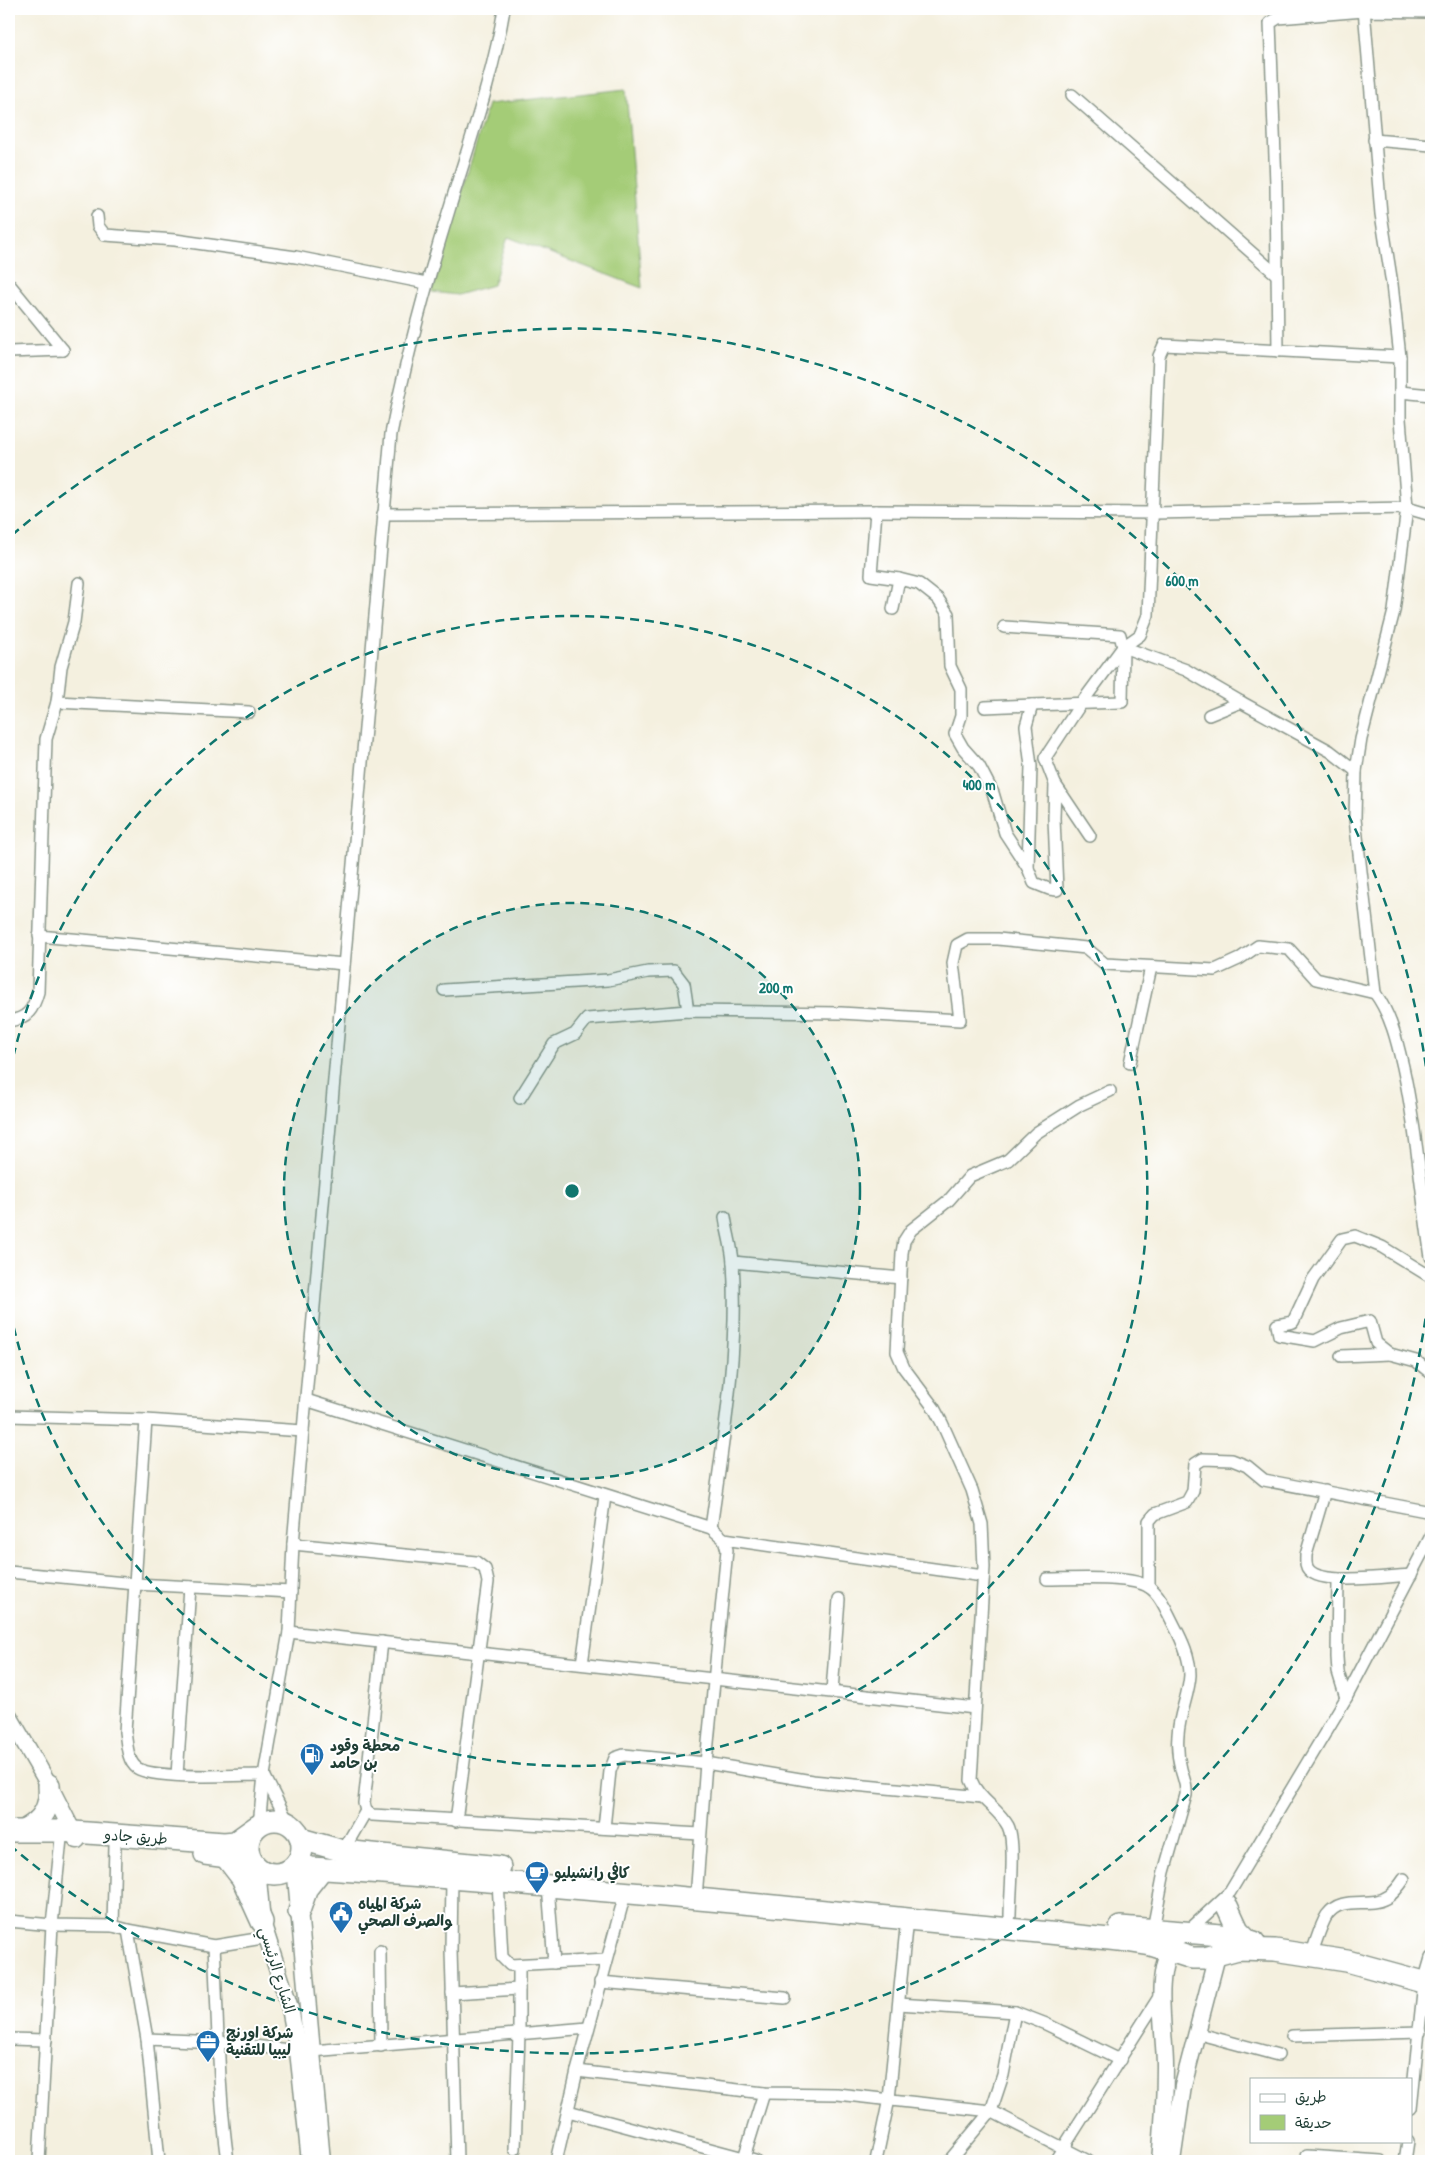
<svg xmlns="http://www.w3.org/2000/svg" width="1440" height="2170" font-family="'Patrick Hand','Playpen Sans Arabic',sans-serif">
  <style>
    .green { fill: #a4cc77; stroke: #628456 }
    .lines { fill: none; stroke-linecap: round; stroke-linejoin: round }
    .street-casing { stroke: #8a968a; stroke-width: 14 }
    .secondary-casing { stroke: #8a968a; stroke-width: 19 }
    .highway-casing { stroke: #8a968a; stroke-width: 24 }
    .street { stroke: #fff; stroke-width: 11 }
    .secondary { stroke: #fff; stroke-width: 16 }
    .highway { stroke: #fff; stroke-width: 21 }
    .ring { fill: none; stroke: #0f766e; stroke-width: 2.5; stroke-dasharray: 9 6 }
    .labels { text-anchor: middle; stroke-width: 4; stroke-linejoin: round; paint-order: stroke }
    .poi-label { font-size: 15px; font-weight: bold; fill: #1f3d34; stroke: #fff; text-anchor: start }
    .street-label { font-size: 15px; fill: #1f3d34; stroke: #fff }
    .centre { fill: #0f766e; stroke: #fff; stroke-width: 2.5 }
    .ring-label { font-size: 15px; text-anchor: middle; font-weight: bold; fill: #0f766e; stroke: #fff; stroke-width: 4; stroke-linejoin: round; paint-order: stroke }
  </style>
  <rect width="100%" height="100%" fill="#fff"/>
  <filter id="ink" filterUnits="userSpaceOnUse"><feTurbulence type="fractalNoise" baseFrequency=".02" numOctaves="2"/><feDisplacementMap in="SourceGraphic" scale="10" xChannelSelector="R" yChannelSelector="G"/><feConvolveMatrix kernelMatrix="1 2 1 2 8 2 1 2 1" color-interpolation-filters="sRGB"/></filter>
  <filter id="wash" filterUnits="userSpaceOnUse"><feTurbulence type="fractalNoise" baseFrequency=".0096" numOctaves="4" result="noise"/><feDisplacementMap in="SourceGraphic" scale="20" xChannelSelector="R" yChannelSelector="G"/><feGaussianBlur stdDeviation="1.12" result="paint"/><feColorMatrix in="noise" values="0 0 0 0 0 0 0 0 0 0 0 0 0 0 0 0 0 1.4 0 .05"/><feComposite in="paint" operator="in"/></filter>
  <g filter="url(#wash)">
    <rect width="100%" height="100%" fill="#f4f0df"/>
    <path class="green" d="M626 89 642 288 508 237 493 285 457 295 432 292 488 104Z"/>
  </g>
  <g filter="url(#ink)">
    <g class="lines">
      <defs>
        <g id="street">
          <path d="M1364 9 1381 214 1392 284 1400 357V419L1407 508 1394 611 1361 739 1356 771 1355 819 1375 993C1391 1015 1397 1041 1403 1067 1417 1130 1421 1194 1431 1257"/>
          <path d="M1072 95 1276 274"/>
          <path d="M1374 140 1431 145"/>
          <path d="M97 216 98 226 105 235 175 240 296 257 426 283"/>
          <path d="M9 284 63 350"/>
          <path d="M1278 351 1276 184 1270 23 1278 18 1364 11 1431 12"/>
          <path d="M9 352 63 350"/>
          <path d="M1400 392 1431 395"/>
          <path d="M876 511 871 575 899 579 893 609"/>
          <path d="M383 514 876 511 1154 513 1407 508 1431 515"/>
          <path d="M899 579 919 584 938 599 948 614 950 666 961 689V716L955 734 963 748 979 766 993 793 1005 833 1028 868"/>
          <path d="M1004 627 1120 635 1123 647 1122 702 1032 705"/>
          <path d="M1123 647 1140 635 1148 615 1159 356 1164 345 1400 357"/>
          <path d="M57 702 249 712"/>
          <path d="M985 707 1032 705 1026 726 1031 766 1028 868 1034 883 1049 889 1057 890 1054 818 1055 784 1045 758 1080 705 1123 647 1186 670 1241 702"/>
          <path d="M1209 715 1241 702 1330 751 1356 771"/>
          <path d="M1055 784 1090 836"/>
          <path d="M39 936 344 964"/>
          <path d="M444 990 608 980 648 972 674 971 684 984 688 1011"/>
          <path d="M9 1021C28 1018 33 1010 38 992L46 739 57 702 61 667 74 622 79 583"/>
          <path d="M1130 1063 1151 967"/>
          <path d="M520 1098 554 1044 575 1034 587 1019 688 1011 841 1013 960 1020 953 963 957 945 968 939H998L1086 948 1105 964 1215 970 1239 959 1258 946 1289 949 1316 979 1375 993"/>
          <path d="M733 1262 901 1278"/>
          <path d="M1431 1277 1382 1247 1355 1236 1342 1239 1313 1279 1293 1322 1277 1325 1279 1335 1315 1341 1341 1328 1370 1321 1376 1343 1390 1354 1416 1361 1431 1373"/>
          <path d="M1341 1356 1390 1354"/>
          <path d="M306 1400 711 1528 724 1539 983 1576"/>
          <path d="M9 1416 146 1420 303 1431"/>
          <path d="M146 1420 125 1732C127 1743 127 1761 137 1768 155 1780 240 1775 264 1775"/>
          <path d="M1325 1491 1306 1555C1306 1561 1305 1566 1309 1570 1323 1586 1390 1576 1411 1575"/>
          <path d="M711 1528C723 1441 739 1351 733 1262 732 1247 727 1232 725 1217"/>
          <path d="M293 1544 476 1562 485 1569 488 1582 456 1821"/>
          <path d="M9 1572 135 1584 291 1592"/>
          <path d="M1047 1579C1070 1579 1132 1575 1149 1587 1161 1595 1167 1612 1174 1625 1182 1640 1190 1657 1190 1675 1189 1695 1179 1714 1178 1735 1177 1746 1178 1758 1181 1769 1183 1778 1187 1784 1186 1795L1164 1872 1153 1929"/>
          <path d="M1338 1579 1337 1657 1338 1672 1346 1698"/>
          <path d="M1149 1587V1521L1155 1514 1187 1502 1193 1491 1195 1464 1203 1459 1232 1460 1247 1466 1264 1480 1431 1512"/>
          <path d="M289 1632 975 1708"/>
          <path d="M582 1664 605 1496"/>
          <path d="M832 1691 839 1599"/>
          <path d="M177 1775 190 1587"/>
          <path d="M264 1775 289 1824"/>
          <path d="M366 1811 372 1815 700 1834"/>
          <path d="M259 1825 264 1775 289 1632 293 1544 391 434C406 358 426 284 449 210 469 143 493 77 504 9"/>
          <path d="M604 1828 610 1771 615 1758 624 1755 706 1763 812 1781 982 1797"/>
          <path d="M343 1851 366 1811 364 1803 382 1642"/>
          <path d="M452 1877 451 1950 457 2161"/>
          <path d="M498 1881 502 1957 510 1965 606 1960"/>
          <path d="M548 1886 554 1963"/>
          <path d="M696 1899 706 1763 727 1550 724 1539"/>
          <path d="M1010 1916C1010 1895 1016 1842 1008 1826 998 1808 978 1799 971 1780L984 1567 982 1524 972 1490 942 1423 934 1408 904 1368 897 1352 902 1253 904 1241 911 1230 949 1200 970 1176 1008 1160 1036 1133 1080 1105 1110 1091"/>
          <path d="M9 1921 52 1925 113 1926 128 1930 147 2039 159 2161"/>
          <path d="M113 1926 115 1846"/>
          <path d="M128 1930 214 1946C218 2018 218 2090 228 2161"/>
          <path d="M1187 1932 1230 1892 1346 1698 1431 1536"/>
          <path d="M214 1946 269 1937"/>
          <path d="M380 1951 381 2046"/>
          <path d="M1311 1955C1316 1943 1320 1926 1327 1915 1343 1893 1370 1910 1389 1896 1395 1892 1400 1885 1404 1879"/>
          <path d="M600 1982 785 1998"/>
          <path d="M452 1993 519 1989"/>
          <path d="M899 2004 1015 2012 1046 2024 1120 2060"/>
          <path d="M1196 2033 1278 2055"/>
          <path d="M1292 2036 1420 2032"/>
          <path d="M9 2039 46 2040"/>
          <path d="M147 2039 219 2042 298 2051"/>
          <path d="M312 2051 588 2028"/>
          <path d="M577 2071 764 2093 837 2094 991 2111 1088 2161"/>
          <path d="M1411 2108 1424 1982 1431 1958"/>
          <path d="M568 2111 755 2161"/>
          <path d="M515 2149 519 2034V1965"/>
          <path d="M1307 2156 1381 2161"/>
          <path d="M39 2161 52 1925 61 1839"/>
          <path d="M556 2161 577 2071 625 1894"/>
          <path d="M743 2161 764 2093"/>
          <path d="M876 2161 889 2099 907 1918"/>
          <path d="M949 2161 991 2111 1003 2075 1015 2012"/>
          <path d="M1055 2161 1161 1994"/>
          <path d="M1405 2161 1408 2141"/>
        </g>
        <g id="secondary">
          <path d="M9 1716 49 1785 77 1840"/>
          <path d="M295 1866 322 2161"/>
          <path d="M257 1868 262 1922 290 2008 298 2051 310 2161"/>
          <path d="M1160 2161C1163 2130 1165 2098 1165 2066 1165 2033 1152 1969 1175 1943"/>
          <path d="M1172 2161 1183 2086 1220 1944"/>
        </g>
        <g id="highway">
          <circle cx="275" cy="1847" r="27"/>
          <path d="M25 1830C44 1820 51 1806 49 1785"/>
          <path d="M12 1831H60L224 1843 235 1842 256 1827"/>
          <path d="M301 1839 343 1851 500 1867"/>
          <path d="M205 1854 251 1860"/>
          <path d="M225 1856 242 1878 262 1922"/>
          <path d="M297 1863 311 1868C581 1886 850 1913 1119 1940L1151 1945 1192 1958H1205L1238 1949 1275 1950 1347 1961 1431 1984"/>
          <path d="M1227 1906 1238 1930 1248 1940"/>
          <path d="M299 1911 307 1888 322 1869"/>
          <path d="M1120 1927 1221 1935 1254 1942"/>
        </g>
      </defs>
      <use href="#street" class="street-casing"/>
      <use href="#secondary" class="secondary-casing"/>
      <use href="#highway" class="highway-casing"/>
      <use href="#street" class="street"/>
      <use href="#secondary" class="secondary"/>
      <use href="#highway" class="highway"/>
    </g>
  </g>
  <circle cx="572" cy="1191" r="288" fill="#0f766e" fill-opacity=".12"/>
  <g class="ring">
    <circle cx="572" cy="1191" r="288"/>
    <path d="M10 1071A575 575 0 1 1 10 1311"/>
    <path d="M1431 1274A863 863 0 0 1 12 1847M12 535A863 863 0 0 1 1431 1108"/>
  </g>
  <defs>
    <symbol id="fuel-pin" viewBox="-11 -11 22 30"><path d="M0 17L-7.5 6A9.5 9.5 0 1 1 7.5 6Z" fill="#1f6fb2" stroke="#fff"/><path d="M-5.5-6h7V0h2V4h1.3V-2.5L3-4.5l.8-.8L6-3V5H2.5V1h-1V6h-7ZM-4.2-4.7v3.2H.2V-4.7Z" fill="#fff"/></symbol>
    <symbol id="cafe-pin" viewBox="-11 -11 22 30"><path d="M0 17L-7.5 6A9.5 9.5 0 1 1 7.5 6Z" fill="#1f6fb2" stroke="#fff"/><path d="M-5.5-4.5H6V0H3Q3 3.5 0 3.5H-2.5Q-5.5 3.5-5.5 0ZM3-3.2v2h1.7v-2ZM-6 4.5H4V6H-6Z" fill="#fff"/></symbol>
    <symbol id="civic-pin" viewBox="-11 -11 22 30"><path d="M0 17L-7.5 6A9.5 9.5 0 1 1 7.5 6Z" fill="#1f6fb2" stroke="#fff"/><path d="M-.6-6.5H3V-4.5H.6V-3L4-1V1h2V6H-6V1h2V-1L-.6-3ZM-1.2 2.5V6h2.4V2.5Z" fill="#fff"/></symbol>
    <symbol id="office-pin" viewBox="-11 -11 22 30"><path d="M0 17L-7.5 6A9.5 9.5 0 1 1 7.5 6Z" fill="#1f6fb2" stroke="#fff"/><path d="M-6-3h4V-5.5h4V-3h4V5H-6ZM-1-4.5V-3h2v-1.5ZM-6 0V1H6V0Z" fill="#fff"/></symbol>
  </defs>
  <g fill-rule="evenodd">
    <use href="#fuel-pin" x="298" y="1741" width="28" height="38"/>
    <use href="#cafe-pin" x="523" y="1859" width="28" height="38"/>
    <use href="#civic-pin" x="327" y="1899" width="28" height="38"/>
    <use href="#office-pin" x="194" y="2028" width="28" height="38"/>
  </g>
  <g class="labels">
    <g class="poi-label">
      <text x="330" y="1751">محطة وقود<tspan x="330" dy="17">بن حامد</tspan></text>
      <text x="554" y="1878">كافي رانشيليو</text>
      <text x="358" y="1909">شركة المياه<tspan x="358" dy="17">والصرف الصحي</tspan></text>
      <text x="226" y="2038">شركة اورنج<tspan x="226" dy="17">ليبيا للتقنية</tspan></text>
    </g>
    <g class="street-label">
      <text transform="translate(136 1837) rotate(4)" y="5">طريق جادو</text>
      <text transform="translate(277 1970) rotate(73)" y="5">الشارع الرئيسي</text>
    </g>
  </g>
  <circle cx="572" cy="1191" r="8" class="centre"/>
  <g class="ring-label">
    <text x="1182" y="586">600 m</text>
    <text x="979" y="790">400 m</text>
    <text x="776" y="993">200 m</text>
  </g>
  <rect width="1440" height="2170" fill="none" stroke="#fff" stroke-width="30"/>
  <rect x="1250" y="2078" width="162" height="65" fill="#ffffff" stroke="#a5b1ae"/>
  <rect x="1260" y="2094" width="25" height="8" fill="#ffffff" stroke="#a5b1ae"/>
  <text x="1295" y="2102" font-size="15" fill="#1f3d34">طريق</text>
  <rect x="1260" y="2115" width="25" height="15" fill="#a4cc77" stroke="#a5b1ae"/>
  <text x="1295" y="2128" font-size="15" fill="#1f3d34">حديقة</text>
</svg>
